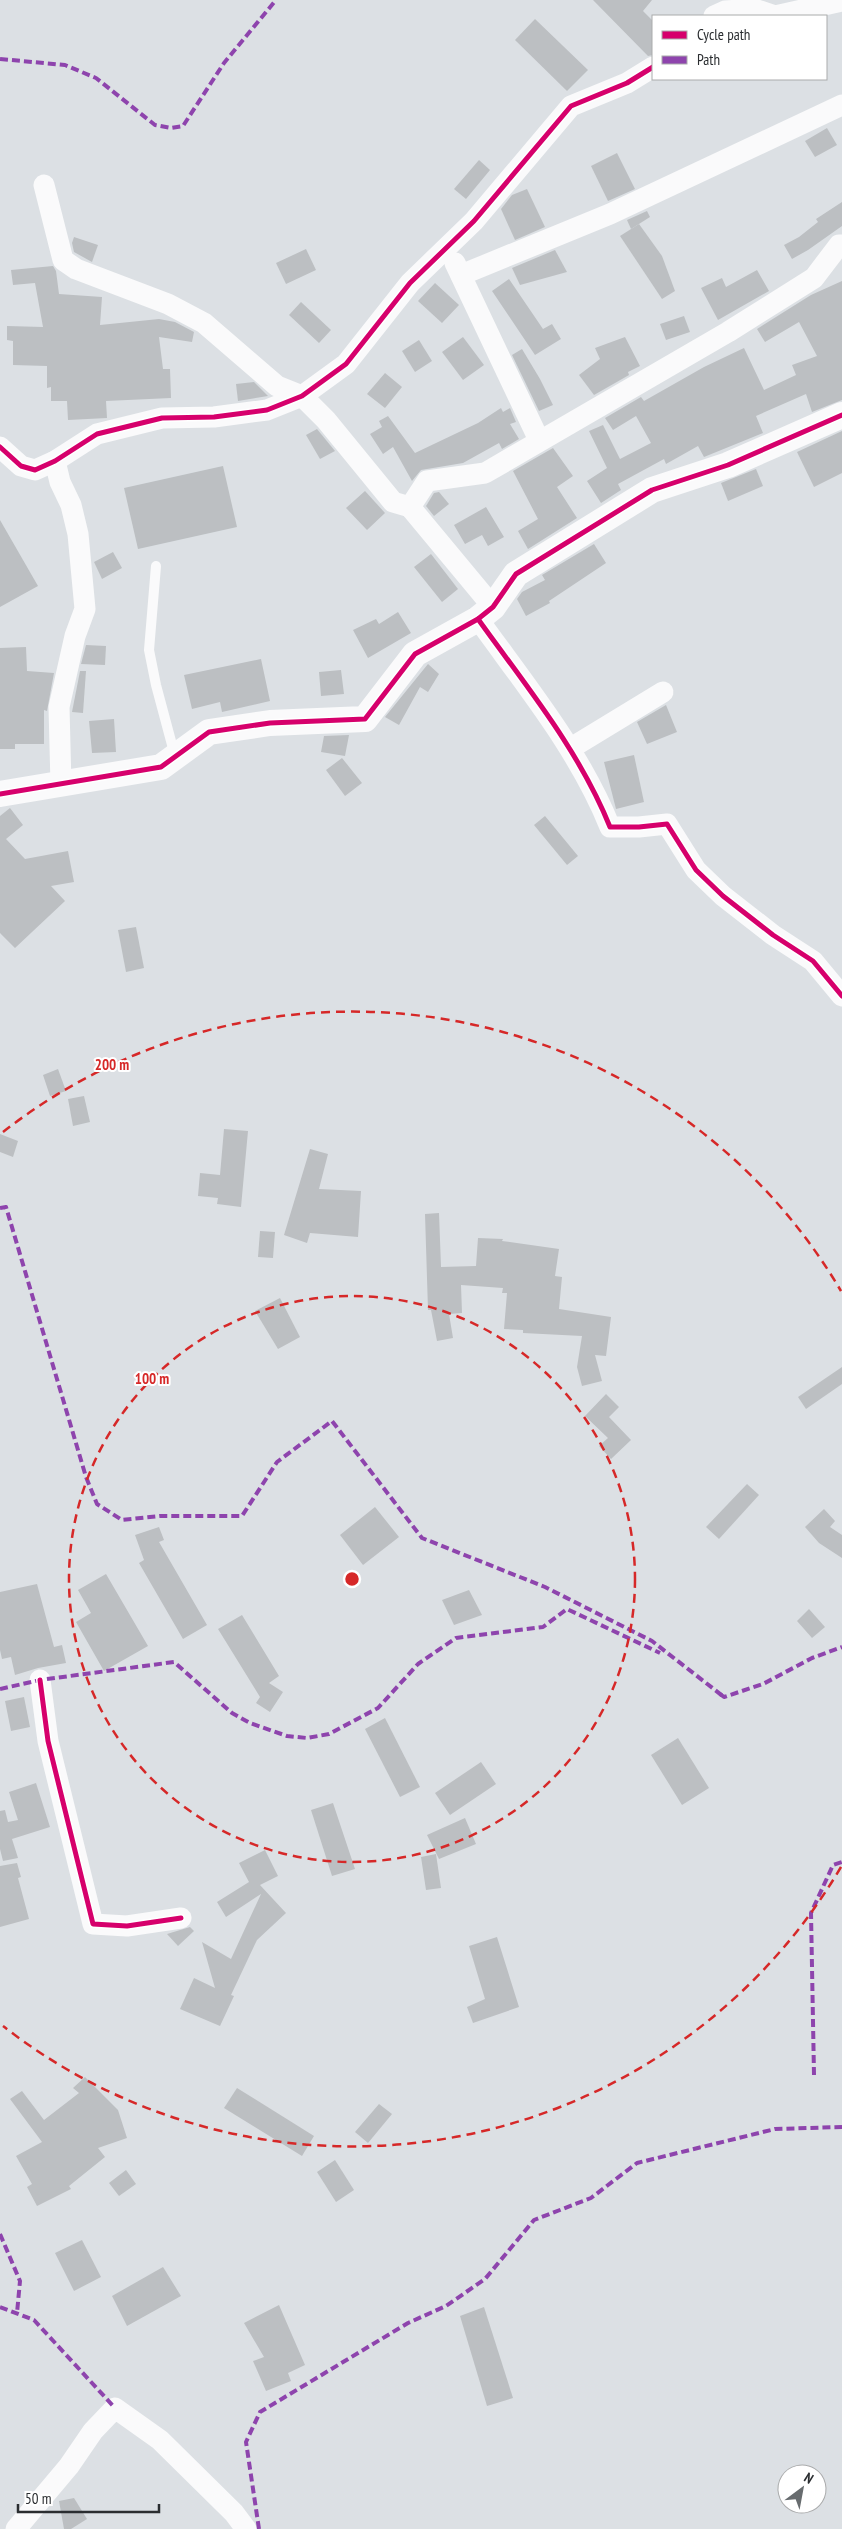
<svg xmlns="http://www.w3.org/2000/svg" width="842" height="2529" font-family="'PT Sans Narrow',sans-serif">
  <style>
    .building { fill: #bcbfc2 }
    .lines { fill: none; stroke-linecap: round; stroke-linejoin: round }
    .service { stroke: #fafafb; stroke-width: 10 }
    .minor { stroke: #fafafb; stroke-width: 21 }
    .tertiary { stroke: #fafafb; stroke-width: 26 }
    .quiet { stroke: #8e44ad; stroke-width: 4; stroke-dasharray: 8 4; stroke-linecap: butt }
    .cycleway-casing { stroke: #fff; stroke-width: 8 }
    .cycleway { stroke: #d6006c; stroke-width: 5 }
    .ring { fill: none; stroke: #d62828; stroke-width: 2.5; stroke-dasharray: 9 6 }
    .centre { fill: #d62828; stroke: #fff; stroke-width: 2.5 }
    .ring-label { font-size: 15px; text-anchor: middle; font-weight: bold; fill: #d62828; stroke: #fff; stroke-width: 4; stroke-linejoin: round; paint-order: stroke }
  </style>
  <rect width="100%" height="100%" fill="#dce0e4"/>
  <g class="building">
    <path d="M593 0H652L643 11 653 21V55L648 56Z"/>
    <path d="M535 19 588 70 567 91 515 40Z"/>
    <path d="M827 128 837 145 815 157 805 141Z"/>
    <path d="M617 153 635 189 608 201 591 166Z"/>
    <path d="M479 160 490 170 466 199 454 189Z"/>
    <path d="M527 189 545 227 515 240 501 209 512 195Z"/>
    <path d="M842 202V226L808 250 792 259 784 245 799 237 818 222 816 219Z"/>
    <path d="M647 211 650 217 631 229 627 220Z"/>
    <path d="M639 224 662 256 675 291 662 299 620 236Z"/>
    <path d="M74 237 98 245 92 262 74 252 72 243Z"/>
    <path d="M306 249 316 270 286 284 276 263Z"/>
    <path d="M555 250 567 272 520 285 512 268Z"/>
    <path d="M53 266 56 271 59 294 102 297 100 325 159 319 175 322 194 332 192 342 159 337 163 369H170L171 398 106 401 107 418 68 420 67 401H51V387L47 388V366L13 365V341L7 340V326L43 327 35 283 13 285 11 270Z"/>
    <path d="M757 270 769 291 718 320 701 288 722 278 726 287Z"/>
    <path d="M509 279 543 329 552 324 561 339 535 355 492 291Z"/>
    <path d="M842 281V400L812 412 806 394 756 416 763 433 704 457 698 446 666 464 664 459 618 484 621 490 601 503 587 481 607 468 589 431 603 425 620 459 651 443 636 416 613 430 605 418 641 397 644 401 704 367 744 348 764 390 796 375 792 365 817 356 799 322 765 342 757 329 811 295Z"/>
    <path d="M435 283 459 305 442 323 418 301Z"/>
    <path d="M301 302 331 330 319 343 289 315Z"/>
    <path d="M684 316 690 332 666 340 660 324Z"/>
    <path d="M463 337 484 365 463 380 442 352Z"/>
    <path d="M625 337 640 366 628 372 629 375 594 395 579 375 600 359 595 348Z"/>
    <path d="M419 340 432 361 415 372 402 351Z"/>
    <path d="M522 349 540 379 553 405 539 411 512 355Z"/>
    <path d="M385 373 402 387 385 408 367 394Z"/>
    <path d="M254 382 268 396 238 401 236 384Z"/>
    <path d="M501 408 503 412 510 408 516 422 510 424 519 439 502 449 499 443 463 463 421 470 412 481 393 447 383 454 370 434 382 427 379 421 388 416 415 453 478 423Z"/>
    <path d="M317 429 335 451 320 459 306 435Z"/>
    <path d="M842 431V473L814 487 797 452Z"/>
    <path d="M553 448 573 476 557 487 577 518 528 549 518 531 538 519 513 471Z"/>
    <path d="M223 466 237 527 138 549 124 488Z"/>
    <path d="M756 469 763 486 728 501 721 483Z"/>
    <path d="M365 491 385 513 367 530 346 508Z"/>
    <path d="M439 492 449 504 434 516 426 506 434 493Z"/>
    <path d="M486 507 504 537 488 546 482 535 465 544 454 525Z"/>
    <path d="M0 520 38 586 0 607Z"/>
    <path d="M594 544 606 563 549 601 550 603 526 616 517 599 522 592 545 580 542 575Z"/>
    <path d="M113 552 122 568 102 579 94 562Z"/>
    <path d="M431 554 458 589 442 602 414 567Z"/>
    <path d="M398 612 411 633 368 658 353 630 376 619 379 624Z"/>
    <path d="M86 645 106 646 105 665 81 664Z"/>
    <path d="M26 647 27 671 54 673 47 711 44 710V744H15V749H0V648Z"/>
    <path d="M261 659 270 701 222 712 220 702 192 709 184 675Z"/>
    <path d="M428 664 439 674 428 692 420 687 399 725 385 717Z"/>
    <path d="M341 670 344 694 321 696 319 672Z"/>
    <path d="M80 671H86L83 713 72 712Z"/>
    <path d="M666 705 677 732 647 744 637 722Z"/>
    <path d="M114 719 116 752 92 753 89 721Z"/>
    <path d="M349 735 345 756 321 752 324 736Z"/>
    <path d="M634 755 644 802 616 809 604 762Z"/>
    <path d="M342 758 362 783 345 796 326 770Z"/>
    <path d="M10 808 23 825 6 839 25 859 68 851 74 882 51 886 65 901 15 948 0 933V816Z"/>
    <path d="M545 816 578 856 567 865 534 825Z"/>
    <path d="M136 927 144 968 126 972 118 930Z"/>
    <path d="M58 1069 66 1091 50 1096 43 1075Z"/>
    <path d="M84 1096 90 1122 73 1126 68 1099Z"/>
    <path d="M224 1129 248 1131 241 1207 217 1204 218 1198 198 1196 200 1173 220 1175Z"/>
    <path d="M0 1134 18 1141 13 1157 0 1152Z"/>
    <path d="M310 1149 328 1154 319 1189 361 1191 358 1237 310 1233 307 1243 284 1235Z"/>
    <path d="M439 1213 441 1267 476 1266 478 1238 503 1239 502 1241 559 1249 555 1276 562 1277 559 1309 611 1317 606 1356 595 1355 602 1381 582 1386 577 1367 582 1336 523 1333V1330L504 1329 507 1293H502L503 1288 461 1285 462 1313 449 1314 453 1338 437 1341 431 1310H428L425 1214Z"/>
    <path d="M260 1231 275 1232 273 1258 258 1257Z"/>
    <path d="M280 1298 300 1337 278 1349 255 1311Z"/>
    <path d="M842 1367V1384L806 1409 798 1397Z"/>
    <path d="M606 1394 619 1407 609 1417 631 1440 611 1459 599 1446 608 1438 585 1416Z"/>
    <path d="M747 1484 759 1495 719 1539 706 1527Z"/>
    <path d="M375 1507 399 1537 363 1565 340 1535Z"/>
    <path d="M824 1509 835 1521 830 1527 842 1535V1558L819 1543 805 1527Z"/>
    <path d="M159 1527 164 1540 159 1542 207 1625 183 1639 139 1563 144 1560 135 1535Z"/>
    <path d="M106 1574 148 1646 104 1671 76 1622 91 1613 78 1590Z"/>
    <path d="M37 1584 54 1647 62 1645 66 1663 38 1668 15 1675 11 1657 2 1659 0 1650V1592Z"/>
    <path d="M469 1590 482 1615 454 1625 442 1600Z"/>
    <path d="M809 1609 825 1627 812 1638 797 1621Z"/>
    <path d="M242 1615 279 1676 269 1683 283 1692 270 1712 256 1703 260 1697 218 1629Z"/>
    <path d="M24 1697 30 1727 11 1731 5 1701Z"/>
    <path d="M385 1718 420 1787 400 1797 365 1729Z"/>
    <path d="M678 1738 709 1788 682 1805 651 1755Z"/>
    <path d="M481 1762 496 1784 450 1815 435 1793Z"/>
    <path d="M36 1783 50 1827 12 1839 18 1858 3 1861 0 1849V1811L5 1810 8 1822 18 1820 9 1792Z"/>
    <path d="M333 1803 355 1869 332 1876 311 1810Z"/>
    <path d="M465 1818 476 1844 439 1859 427 1835Z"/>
    <path d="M265 1850 278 1876 260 1885 286 1913 257 1940 231 1995 234 1996 220 2026 180 2009 194 1978 215 1988 202 1942 231 1959 261 1894 226 1917 217 1902 249 1882 239 1863Z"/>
    <path d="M436 1854 441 1888 426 1890 421 1857Z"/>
    <path d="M17 1863 21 1877 18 1878 29 1919 0 1927V1866Z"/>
    <path d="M190 1927 194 1931 178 1946 167 1934Z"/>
    <path d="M497 1937 519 2007 473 2023 467 2007 485 1999 469 1946Z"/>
    <path d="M85 2077 118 2110 127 2138 98 2148 105 2157 69 2186 71 2189 37 2206 27 2187 32 2184 16 2156 42 2142 10 2099 22 2091 44 2120 79 2093 73 2088Z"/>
    <path d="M237 2088 314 2136 302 2156 224 2108Z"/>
    <path d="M379 2104 392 2114 368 2143 355 2132Z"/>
    <path d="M335 2160 354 2190 336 2202 317 2172Z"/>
    <path d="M126 2170 136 2184 119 2196 109 2183Z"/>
    <path d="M82 2240 101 2277 74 2291 55 2253Z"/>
    <path d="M163 2267 181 2296 127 2326 112 2296Z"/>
    <path d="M279 2305 305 2365 288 2373 291 2381 266 2391 253 2361 264 2357 244 2323Z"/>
    <path d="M484 2307 513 2398 487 2406 460 2316Z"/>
    <path d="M74 2498 87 2519 71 2529H64L59 2501Z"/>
  </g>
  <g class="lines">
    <path class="service" d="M156 566 149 650 156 685 175 756"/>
    <g class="minor">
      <path d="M714 16 725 11 754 9 775 16 842 1"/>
      <path d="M44 185 63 260 76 269 168 304 204 323 277 386 302 396 326 420 393 502 410 507"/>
      <path d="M455 263 539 440"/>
      <path d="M461 275 610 214 842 105"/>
      <path d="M0 447 21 466 35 470 55 461 97 434 162 418 214 417 267 410 302 396 346 364 410 283 474 221 571 106 627 83 653 67"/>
      <path d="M55 461 60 482 71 505 78 534 85 609 75 636 59 707 61 785"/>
      <path d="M493 607 410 507 427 481 485 473 728 332 814 278 839 245H842"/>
      <path d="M478 619C526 686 579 750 610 827H639L667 824 696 870 723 896 773 935 813 961 842 996"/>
      <path d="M571 748 663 692"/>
      <path d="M40 1680 48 1741 93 1924 127 1926 181 1918"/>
      <path d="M16 2529 69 2466 93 2431 115 2408 160 2440 234 2513 246 2529"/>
    </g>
    <path class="tertiary" d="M0 794 161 767 209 732 270 723 365 719 415 654 478 619 493 607 516 574 652 490 728 465 842 415"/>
    <g class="quiet">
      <path d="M0 59 65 65 96 78 155 125 171 128 183 126 224 63 276 0"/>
      <path d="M0 1208 6 1207 86 1477 97 1504 122 1520 160 1516H242L277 1462 332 1421 422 1538 545 1587 652 1641 724 1697"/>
      <path d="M0 1689 40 1680 174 1662 232 1713 250 1723 287 1736 307 1738 329 1734 378 1708 418 1664 456 1638 543 1627 567 1609 660 1653"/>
      <path d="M720 1694 724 1697 763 1684 812 1658 842 1647"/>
      <path d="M814 2075 811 1913 833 1865 842 1862"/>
      <path d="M0 2234 20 2281 17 2313"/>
      <path d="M0 2307 34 2320 115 2408"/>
      <path d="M259 2529 246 2442 260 2412 408 2323 446 2306 485 2279 534 2220 591 2198 637 2163 775 2129 842 2127"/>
    </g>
    <defs>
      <g id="cycleway">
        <path d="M0 447 21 466 35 470 55 461 97 434 162 418 214 417 267 410 302 396 346 364 410 283 474 221 571 106 627 83 653 67"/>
        <path d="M478 619C526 686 579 750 610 827H639L667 824 696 870 723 896 773 935 813 961 842 996"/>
        <path d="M0 794 161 767 209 732 270 723 365 719 415 654 478 619 493 607 516 574 652 490 728 465 842 415"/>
        <path d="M40 1680 48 1741 93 1924 127 1926 181 1918"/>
      </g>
    </defs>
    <use href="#cycleway" class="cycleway-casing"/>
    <use href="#cycleway" class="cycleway"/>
  </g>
  <g class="ring">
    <circle cx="352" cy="1579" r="283"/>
    <path d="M841 1867A567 567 0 0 1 3 2026M3 1132A567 567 0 0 1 841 1291"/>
  </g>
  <circle cx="352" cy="1579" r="8" class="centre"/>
  <g class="ring-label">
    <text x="112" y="1070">200 m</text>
    <text x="152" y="1384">100 m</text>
  </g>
  <rect x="652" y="15" width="175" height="65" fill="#ffffff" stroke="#aaabac"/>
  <rect x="662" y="31" width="25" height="8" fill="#d6006c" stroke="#aaabac"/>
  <text x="697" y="40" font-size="15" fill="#2a2d30">Cycle path</text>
  <rect x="662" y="56" width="25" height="8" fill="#8e44ad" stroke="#aaabac"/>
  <text x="697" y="65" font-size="15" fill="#2a2d30">Path</text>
  <g transform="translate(802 2489) rotate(32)"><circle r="24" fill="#ffffff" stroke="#aaabac"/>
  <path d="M0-4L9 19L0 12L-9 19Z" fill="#686c6f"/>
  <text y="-8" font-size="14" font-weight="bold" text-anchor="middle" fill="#2a2d30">N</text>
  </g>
  <path d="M18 2504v8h141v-8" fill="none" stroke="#2a2d30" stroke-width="2.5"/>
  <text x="25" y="2504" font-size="15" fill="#2a2d30" stroke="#ffffff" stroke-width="4" paint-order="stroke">50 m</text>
</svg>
